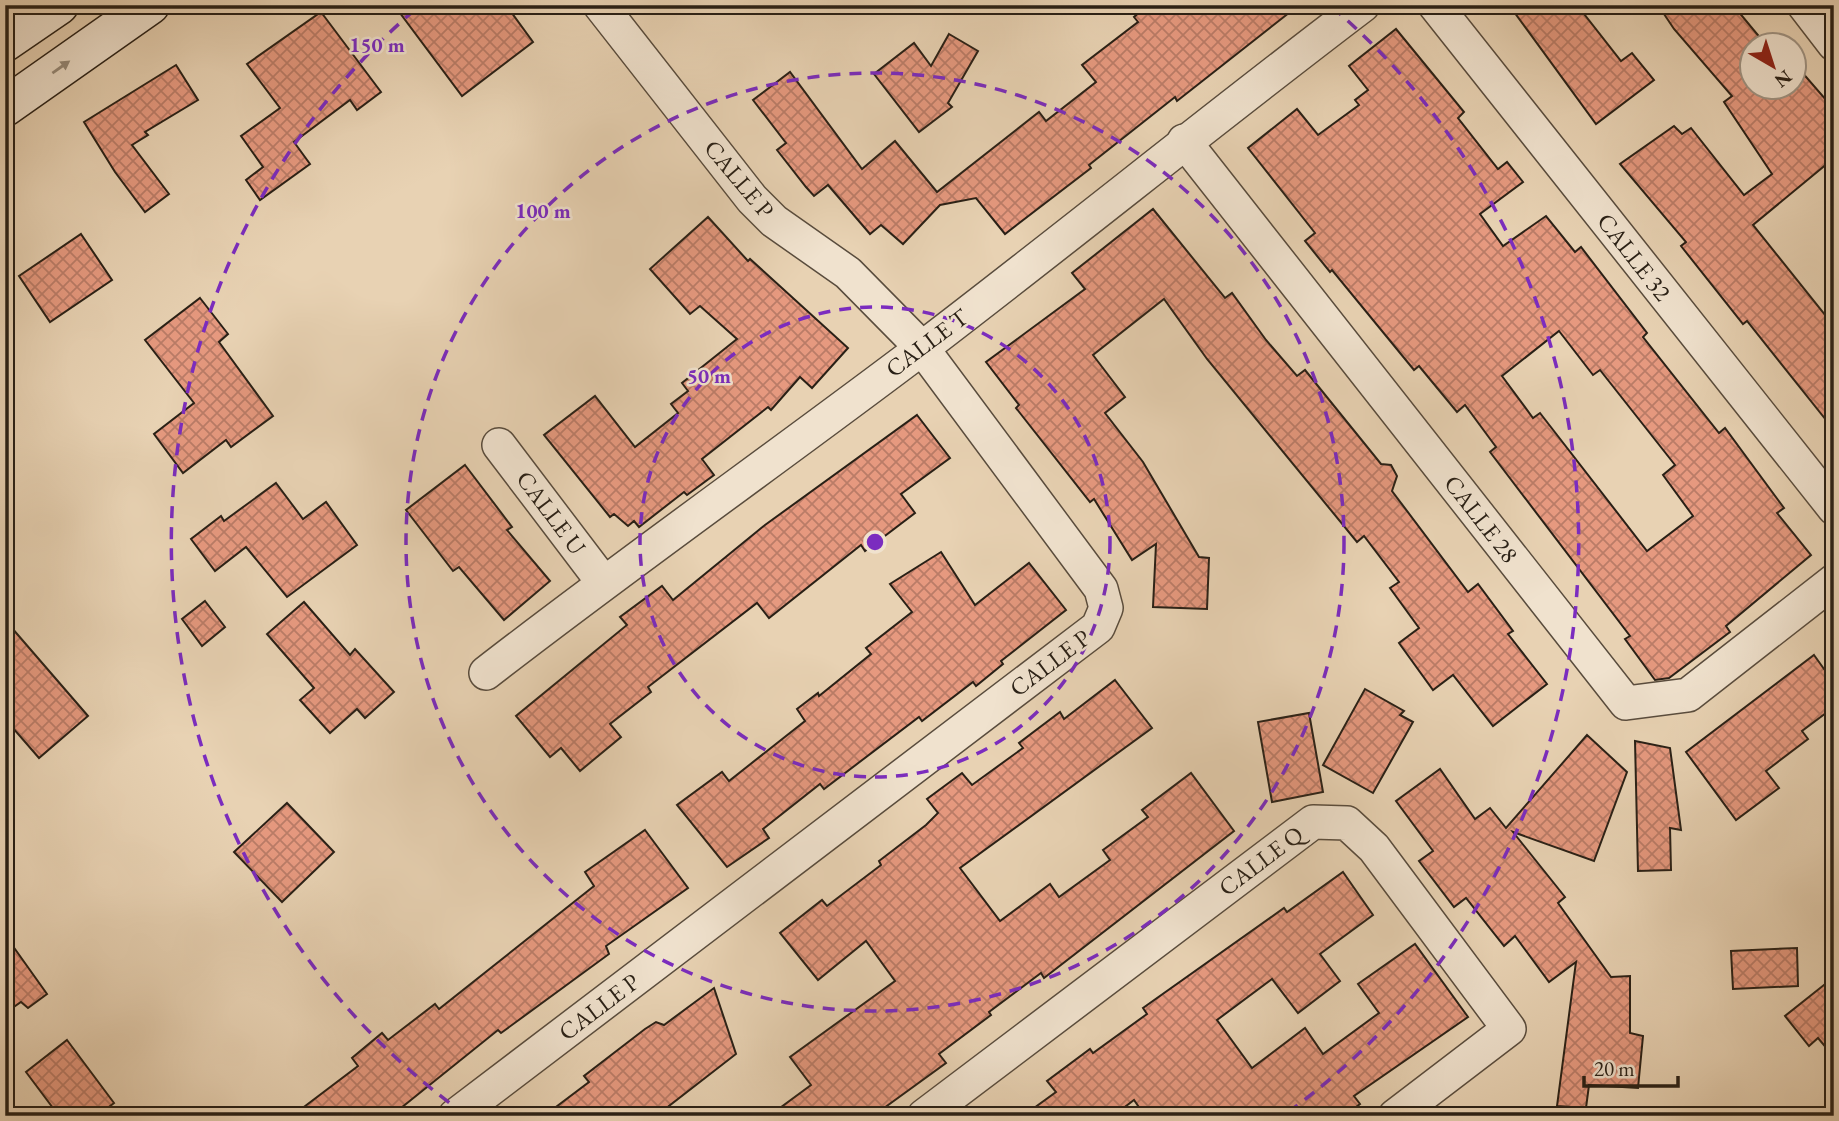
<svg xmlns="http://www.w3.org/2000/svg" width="1839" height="1121" font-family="'EB Garamond',serif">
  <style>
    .building { fill: url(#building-cross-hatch); stroke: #292016; stroke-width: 2; fill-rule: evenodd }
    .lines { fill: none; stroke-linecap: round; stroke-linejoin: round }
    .street-casing { stroke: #594c3d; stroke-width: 36 }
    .secondary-casing { stroke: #292016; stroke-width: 41 }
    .street { stroke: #f0e2ce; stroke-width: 33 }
    .secondary { stroke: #f0e2ce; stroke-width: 38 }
    .oneway { fill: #968b7b }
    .ring { fill: none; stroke: #7b2cbf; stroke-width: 3.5; stroke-dasharray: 12 9 }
    .labels { text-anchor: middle; stroke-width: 5; stroke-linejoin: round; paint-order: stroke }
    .street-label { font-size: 24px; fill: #292016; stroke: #f0e2ce }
    .centre { fill: #7b2cbf; stroke: #f0e2ce; stroke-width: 3.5 }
    .ring-label { font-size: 21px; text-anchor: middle; font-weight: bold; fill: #7b2cbf; stroke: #f0e2ce; stroke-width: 5; stroke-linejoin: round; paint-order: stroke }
  </style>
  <defs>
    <pattern id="building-cross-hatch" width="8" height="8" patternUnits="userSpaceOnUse" patternTransform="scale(1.75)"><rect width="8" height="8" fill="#e6997f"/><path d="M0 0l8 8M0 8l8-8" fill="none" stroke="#ba7c67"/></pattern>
  </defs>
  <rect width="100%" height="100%" fill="#e8d2b3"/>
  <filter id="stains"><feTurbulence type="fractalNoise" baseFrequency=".00286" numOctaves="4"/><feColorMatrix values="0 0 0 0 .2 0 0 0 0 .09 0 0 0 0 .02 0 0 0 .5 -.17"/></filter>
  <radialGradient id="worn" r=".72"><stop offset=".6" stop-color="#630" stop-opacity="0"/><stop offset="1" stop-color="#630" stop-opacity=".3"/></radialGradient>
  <g class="building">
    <path d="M394 5H506L533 42 462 96Z"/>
    <path d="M1148 5H1299L1177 101 1175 97 1089 165 1091 168 1005 234 976 198 940 205 903 244 881 225 870 234 828 185 814 196 806 187 777 150 786 143 753 100 790 72 862 169 895 141 937 192 1039 112 1046 121 1096 82 1082 65 1138 22 1134 17Z"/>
    <path d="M1509 5H1577L1621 61 1632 53 1654 80 1596 124Z"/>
    <path d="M1658 5H1733L1767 46H1752V88H1794V63L1834 109V158L1753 225 1834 326V430L1747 321 1743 324 1681 246 1686 242 1620 164 1674 126 1682 134 1691 128 1744 195 1772 174 1724 102 1732 96 1674 29Z"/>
    <path d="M321 12 381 92 357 110 350 100 294 142 310 164 260 200 246 180 263 167 241 136 280 108 247 64Z"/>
    <path d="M1396 29 1464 112 1458 118 1498 169 1507 162 1523 182 1480 214 1503 246 1546 216 1575 252 1581 247 1647 333 1643 337 1719 433 1725 428 1784 508 1777 513 1811 555 1726 626 1730 632 1669 678 1655 680 1625 639 1630 636 1490 452 1496 447 1465 405 1457 412 1419 366 1414 370 1332 270 1330 272 1305 241 1315 233 1248 148 1297 109 1318 135 1359 105 1355 100 1368 90 1349 66ZM1559 331 1593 375 1600 370 1675 465 1663 475 1693 516 1647 551 1540 413 1533 418 1502 376Z"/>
    <path d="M949 34 978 51 948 103 952 107 919 132 874 74 914 43 931 66Z"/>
    <path d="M176 65 198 100 145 132 148 135 132 145 169 194 145 212 115 172 84 122Z"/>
    <path d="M1153 209 1225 298 1232 293 1266 340 1297 376 1305 370 1381 464 1391 465 1397 476 1392 491 1468 592 1478 584 1513 631 1508 634 1547 684 1493 726 1453 675 1433 690 1399 643 1419 628 1390 588 1399 582 1364 536 1357 542 1207 359 1164 299 1093 355 1125 397 1105 413 1143 462 1199 557 1209 558 1207 609 1153 607 1156 544 1132 560 1094 499 1090 502 1016 408 1019 405 986 362 1085 289 1072 273Z"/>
    <path d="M708 217 748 261 750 259 848 348 812 388 800 377 771 410 768 407 702 459 714 475 687 495 684 492 639 527 634 521 628 526 614 514 610 517 544 435 595 396 635 447 678 413 671 404 688 391 682 383 737 339 700 306 690 314 650 269Z"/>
    <path d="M81 234 112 280 50 322 19 276Z"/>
    <path d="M200 298 228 334 219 342 273 416 231 447 226 440 183 473 154 434 194 403 145 340Z"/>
    <path d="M917 415 950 458 901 494 915 513 865 551 861 545 769 618 757 603 648 687 651 692 610 724 621 737 580 771 561 748 550 757 516 716 627 625 620 617 662 586 673 600 765 525Z"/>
    <path d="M465 465 512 527 507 530 550 581 504 620 459 567 453 571 406 510Z"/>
    <path d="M276 483 303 519 326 502 357 545 287 597 246 547 215 571 191 539 221 516 224 521Z"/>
    <path d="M941 552 975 605 1029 563 1066 610 1001 661 1003 664 976 686 973 682 922 721 919 717 824 789 820 784 763 829 769 838 727 867 677 805 722 772 729 781 805 721 797 709 818 693 819 696 871 654 866 648 912 612 890 584Z"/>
    <path d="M205 601 225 627 202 646 182 619Z"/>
    <path d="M304 602 350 655 355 649 394 692 365 718 357 709 330 733 300 700 314 688 267 634Z"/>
    <path d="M5 620 88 716 39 758 5 719Z"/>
    <path d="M1814 655 1834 683V707L1802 731 1808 739 1766 771 1779 788 1736 820 1686 752Z"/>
    <path d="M1115 680 1152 728 960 868 1000 921 1050 884 1059 897 1110 860 1103 850 1148 817 1142 810 1191 773 1234 831 1044 978 1041 973 989 1012 991 1015 939 1054 946 1063 873 1116H769L811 1085 790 1057 895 981 866 941 818 980 780 933 822 900 827 906 881 865 879 861 926 825 938 813 927 799 962 773 972 785 1023 748 1019 743 1060 712 1064 719Z"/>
    <path d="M1365 689 1404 711 1400 715 1413 722 1373 793 1323 765Z"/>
    <path d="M1309 713 1323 792 1272 802 1258 722Z"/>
    <path d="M1587 735 1627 772 1594 861 1513 832 1565 897 1558 903 1611 977 1630 976V1033L1643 1036 1638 1088 1589 1085 1586 1108 1557 1106 1576 962 1549 982 1515 936 1504 946 1466 898 1454 907 1419 861 1433 851 1396 801 1440 769 1475 819 1490 808 1506 828Z"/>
    <path d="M1635 741 1670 748 1681 830 1670 828 1671 870 1638 871Z"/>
    <path d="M287 803 334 852 282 902 234 852Z"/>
    <path d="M645 830 688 888 606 946 609 954 501 1033 498 1030 391 1116H292L358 1066 352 1058 382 1033 388 1040 435 1004 439 1009 594 886 585 872Z"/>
    <path d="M1343 872 1373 915 1320 954 1340 981 1298 1013 1272 979 1217 1020 1252 1068 1305 1028 1323 1054 1379 1013 1358 984 1415 944 1468 1017 1354 1096 1360 1104 1344 1116H1145L1134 1100 1113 1116H1023L1056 1092 1047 1081 1090 1049 1093 1053 1147 1014 1143 1008 1284 908 1287 912Z"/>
    <path d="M5 935 47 994 28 1008 21 1002 5 1013Z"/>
    <path d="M1797 948 1798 986 1733 989 1731 951Z"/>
    <path d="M1834 977V1057L1818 1038 1809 1046 1785 1016Z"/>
    <path d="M714 988 736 1054 669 1106 677 1116H544L589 1082 584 1076 645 1029 656 1022 664 1025Z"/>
    <path d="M67 1040 114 1103 97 1116H59L26 1072Z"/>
  </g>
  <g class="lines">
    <defs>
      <g id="street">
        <path d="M1435 5 1834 508"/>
        <path d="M1804 5 1834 44"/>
        <path d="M1184 141 1626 703 1688 695 1834 581"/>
        <path d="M499 445 603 582"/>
        <path d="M486 673C629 562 777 458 921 349 1069 236 1214 118 1363 5"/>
        <path d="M455 1116 1098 627 1106 608 1101 589 922 348 848 273 774 221 752 199 600 5"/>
        <path d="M924 1116 1313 822 1347 823 1374 848 1509 1029 1395 1116"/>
      </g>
      <g id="secondary">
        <path d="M5 42 59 5"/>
        <path d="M5 107 150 5"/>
      </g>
    </defs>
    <use href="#street" class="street-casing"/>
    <use href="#secondary" class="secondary-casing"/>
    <use href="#street" class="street"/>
    <use href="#secondary" class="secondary"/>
  </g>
  <defs><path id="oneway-solid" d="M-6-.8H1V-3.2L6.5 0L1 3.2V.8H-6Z" transform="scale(1.75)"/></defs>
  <use class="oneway" href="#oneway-solid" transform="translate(61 67) rotate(-35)"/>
  <g class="ring">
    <circle cx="875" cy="542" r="235"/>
    <circle cx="875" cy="542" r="469"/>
    <path d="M466 1115A704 704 0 0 1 418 7M1332 7A704 704 0 0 1 1284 1115"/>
  </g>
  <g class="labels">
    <g class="street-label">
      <text transform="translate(739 179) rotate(50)" y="8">CALLE P</text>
      <text transform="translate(1634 257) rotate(52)" y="8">CALLE 32</text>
      <text transform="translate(927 343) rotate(-37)" y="8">CALLE T</text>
      <text transform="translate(551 513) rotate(53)" y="8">CALLE U</text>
      <text transform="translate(1481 519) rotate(52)" y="8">CALLE 28</text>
      <text transform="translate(1050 663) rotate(-37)" y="8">CALLE P</text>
      <text transform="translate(1261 861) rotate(-37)" y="8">CALLE Q</text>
      <text transform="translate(599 1007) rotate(-37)" y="8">CALLE P</text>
    </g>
  </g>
  <circle cx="875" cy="542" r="10" class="centre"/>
  <g class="ring-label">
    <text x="377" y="52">150 m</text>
    <text x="543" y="218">100 m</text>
    <text x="709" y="383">50 m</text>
  </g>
  <rect width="1839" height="1121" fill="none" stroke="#e8d2b3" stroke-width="28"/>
  <rect x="7" y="7" width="1825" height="1107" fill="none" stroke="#292016" stroke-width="3.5"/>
  <rect x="14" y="14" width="1811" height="1093" fill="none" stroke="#292016" stroke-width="2"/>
  <g transform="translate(1773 66) rotate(141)"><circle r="33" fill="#f0e2ce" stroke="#a09484" stroke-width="2"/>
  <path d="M0-5L12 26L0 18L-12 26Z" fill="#8f2418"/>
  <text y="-10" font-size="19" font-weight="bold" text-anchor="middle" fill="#292016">N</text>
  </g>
  <path d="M1584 1076v10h94v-10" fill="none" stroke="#292016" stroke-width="3.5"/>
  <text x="1594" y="1076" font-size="21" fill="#292016" stroke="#f0e2ce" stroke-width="5" paint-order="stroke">20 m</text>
  <rect width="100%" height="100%" filter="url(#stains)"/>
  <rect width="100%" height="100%" fill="url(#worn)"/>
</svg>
